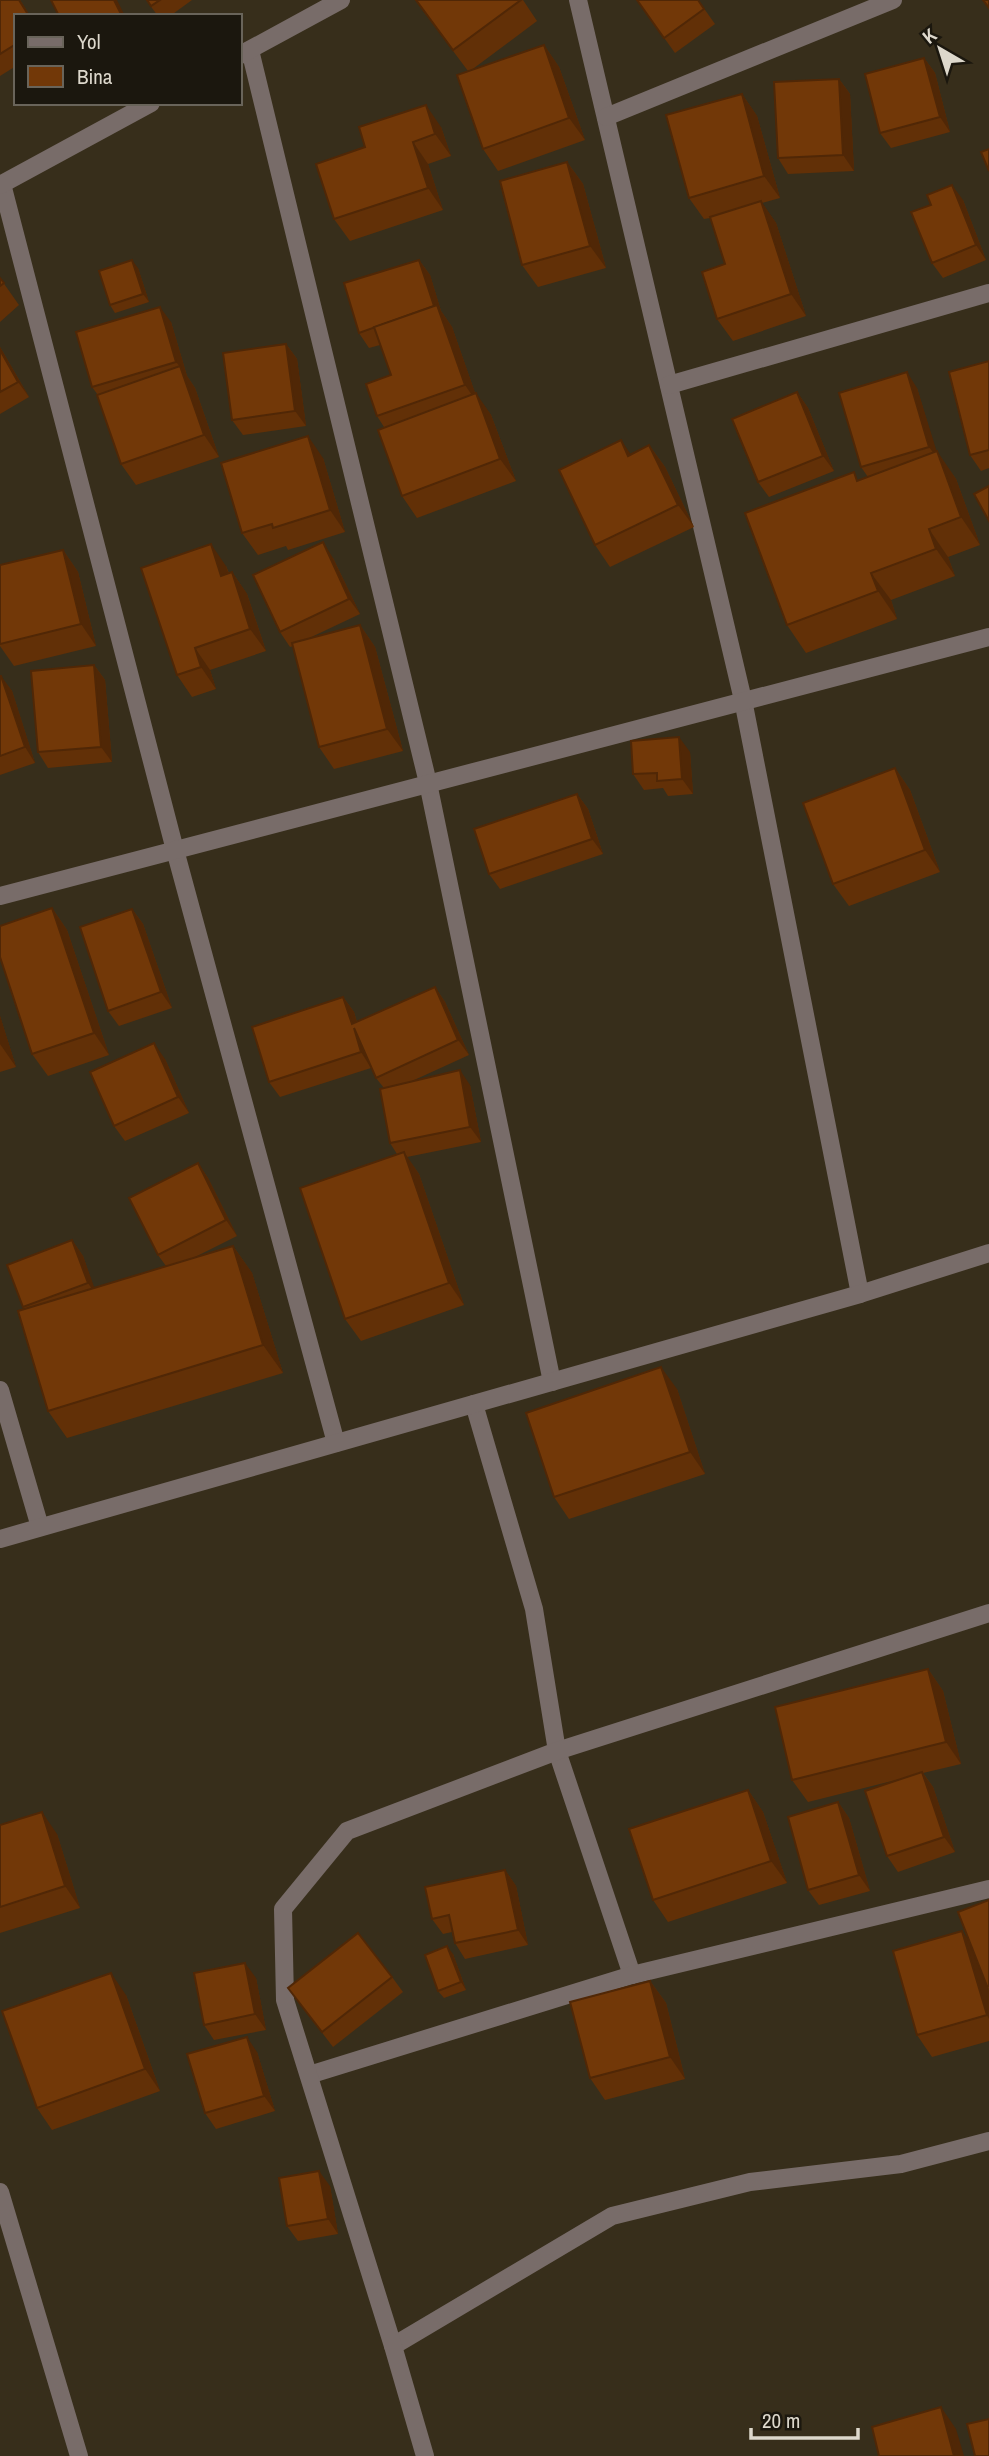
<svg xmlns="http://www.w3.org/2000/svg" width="989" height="2456" font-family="'Archivo Narrow',sans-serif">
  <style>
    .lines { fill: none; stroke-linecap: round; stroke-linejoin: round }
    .minor { stroke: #786c69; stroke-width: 18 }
    .wall { fill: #623007 }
    .shaded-wall { fill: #502706 }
    .building { fill: #723808; stroke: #502706; stroke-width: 2 }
  </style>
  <rect width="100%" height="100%" fill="#372e1b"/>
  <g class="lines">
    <g class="minor">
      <path d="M578 0 743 700 860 1294"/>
      <path d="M250 50 428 783 552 1382"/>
      <path d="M240 55 341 0"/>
      <path d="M606 117 893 0"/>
      <path d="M2 184 175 850 336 1443"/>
      <path d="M0 185 151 103"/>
      <path d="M669 385 989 293"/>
      <path d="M0 896 989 637"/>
      <path d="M0 1390 40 1527"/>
      <path d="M474 1404 534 1609 557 1751 632 1975"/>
      <path d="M0 1539 860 1294 989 1253"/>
      <path d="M309 2075 632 1975 989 1889"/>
      <path d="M0 2192 79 2456"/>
      <path d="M393 2346 612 2216 750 2182 901 2164 989 2141"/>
      <path d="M425 2456 393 2346 285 2000 283 1909 347 1831 557 1751 989 1613"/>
    </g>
  </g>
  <g class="wall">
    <path d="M0 0H20L30 16H16V66L0 76Z"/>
    <path d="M146 0H192L170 16H158Z"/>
    <path d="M415 0H523L537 21 470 71 544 45 559 67 585 140 498 171 483 149 468 71Z"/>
    <path d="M637 0H698L715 24 675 53Z"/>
    <path d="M924 58 935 73 950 132 891 148 880 133Z"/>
    <path d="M839 79 850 94 854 171 788 174 778 158Z"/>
    <path d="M742 94 757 116 780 198 762 203 776 223 806 316 733 341 717 319 725 264 710 218 704 219 689 198Z"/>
    <path d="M441 127 451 156 428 164 443 210 350 241 334 219 316 164Z"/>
    <path d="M567 162 583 184 606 268 538 287 522 265Z"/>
    <path d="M963 200 986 260 943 278 932 263Z"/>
    <path d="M419 260 430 275 441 311 452 327 475 393 491 415 516 481 417 518 402 496 384 427 377 416 391 375 380 345 369 348 359 333Z"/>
    <path d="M138 268 149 302 115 313 110 305Z"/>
    <path d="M0 278 19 305 0 322Z"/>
    <path d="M171 322 187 376 195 388 219 457 136 485 121 464 98 395 92 387Z"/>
    <path d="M286 344 297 359 306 426 243 435 232 420Z"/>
    <path d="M0 347 29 397 0 414Z"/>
    <path d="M989 361V468L981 471 970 455Z"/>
    <path d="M917 388 936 451 956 479 980 545 948 557 955 576 891 600 897 619 806 653 787 625 868 477 861 467Z"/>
    <path d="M797 392 808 408 834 471 769 497 758 482Z"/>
    <path d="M649 445 665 467 694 527 610 567 595 545 631 454Z"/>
    <path d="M323 458 345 532 288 550 286 546 258 555 242 533Z"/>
    <path d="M63 550 78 572 96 646 14 666 0 646V565Z"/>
    <path d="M333 558 360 614 305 640 360 625 375 647 403 751 334 769 319 747 293 646 290 647 280 632Z"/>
    <path d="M226 566 229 573 232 572 247 594 266 651 210 670 216 689 192 697 177 675Z"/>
    <path d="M94 665 105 680 112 762 48 768 38 752Z"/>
    <path d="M0 676 12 691 35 763 0 775Z"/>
    <path d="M690 752 693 794 668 796 663 788 644 790 633 774Z"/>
    <path d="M895 768 910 790 940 872 849 906 833 884Z"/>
    <path d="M577 794 588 809 603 854 500 889 489 874Z"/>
    <path d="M52 908 67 930 109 1055 48 1076 32 1054Z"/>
    <path d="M132 909 143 924 172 1008 119 1026 108 1011Z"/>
    <path d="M435 987 445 1002 469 1055 412 1081 470 1085 481 1142 407 1157 419 1174 464 1305 361 1341 345 1319 397 1154 390 1143 384 1088 376 1078 371 1068 280 1097 269 1082 343 997 354 1012 357 1022Z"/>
    <path d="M0 1016 16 1067 0 1072Z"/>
    <path d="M165 1059 189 1113 125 1141 114 1126Z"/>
    <path d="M198 1163 208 1178 237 1236 193 1258 233 1246 252 1273 283 1373 67 1438 48 1411 24 1309 23 1307 72 1240 83 1256 94 1288 166 1266 158 1255Z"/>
    <path d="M677 1389 705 1474 569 1519 554 1497Z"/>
    <path d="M928 1669 943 1691 961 1764 923 1773 933 1787 955 1852 898 1872 887 1856 900 1779 808 1802 792 1780Z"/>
    <path d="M748 1790 763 1812 787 1883 668 1922 653 1900Z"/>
    <path d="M838 1802 849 1818 870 1891 819 1905 808 1890Z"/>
    <path d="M0 1825 57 1834 80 1908 0 1933Z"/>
    <path d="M505 1870 516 1886 528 1945 465 1959 455 1943 452 1932 443 1934 432 1919Z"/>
    <path d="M989 1900V1989L988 1987 989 1991V2041L932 2057 917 2035 970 1941Z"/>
    <path d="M453 1954 466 1990 444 1998 438 1991Z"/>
    <path d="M392 1977 403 1992 333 2047 288 1988Z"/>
    <path d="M256 1978 266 2030 214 2040 204 2025Z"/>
    <path d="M650 1981 666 2003 685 2079 605 2100 590 2078Z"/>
    <path d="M126 1995 160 2091 52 2130 37 2108Z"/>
    <path d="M257 2052 275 2111 216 2129 205 2113Z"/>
    <path d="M330 2186 338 2234 298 2241 287 2226Z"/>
  </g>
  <g class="shaded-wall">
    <path d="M114 0H117L125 16H122Z"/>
    <path d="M544 45 559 67 585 140 569 118Z"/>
    <path d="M924 58 935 73 950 132 940 117Z"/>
    <path d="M839 79 850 94 854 171 843 155Z"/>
    <path d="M742 94 757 116 780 198 764 176Z"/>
    <path d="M426 105 441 127 451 156 435 134Z"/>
    <path d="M413 142 428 164 443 210 428 188Z"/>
    <path d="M567 162 583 184 606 268 590 246Z"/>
    <path d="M952 185 963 200 986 260 976 245Z"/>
    <path d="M761 201 776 223 806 316 791 294Z"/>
    <path d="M132 260 138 268 149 302 143 294Z"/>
    <path d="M419 260 430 275 441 311 452 327 480 407 465 385 434 309Z"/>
    <path d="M160 307 171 322 187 376 195 388 219 457 204 435 181 368 176 362Z"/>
    <path d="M286 344 297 359 306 426 295 411Z"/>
    <path d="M0 347 29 397 18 382 0 350Z"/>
    <path d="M907 372 917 388 940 462 929 447Z"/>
    <path d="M797 392 808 408 834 471 823 456Z"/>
    <path d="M476 393 491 415 516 481 500 459Z"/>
    <path d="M308 436 323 458 345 532 330 510Z"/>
    <path d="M621 440 636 462 628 456Z"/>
    <path d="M649 445 665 467 694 527 678 505Z"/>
    <path d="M937 451 956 479 980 545 961 517Z"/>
    <path d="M929 529 948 557 955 576 936 549Z"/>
    <path d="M323 542 333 558 360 614 349 599Z"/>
    <path d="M211 544 226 566 237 598 221 576Z"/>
    <path d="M63 550 78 572 96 646 81 624Z"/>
    <path d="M232 572 247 594 266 651 250 629Z"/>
    <path d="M871 573 891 600 897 619 878 591Z"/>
    <path d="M360 625 375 647 403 751 387 729Z"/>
    <path d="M195 648 210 670 216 689 201 667Z"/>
    <path d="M94 665 105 680 112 762 101 747Z"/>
    <path d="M1 676 12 691 35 763 25 747Z"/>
    <path d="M679 737 690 752 693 794 682 779Z"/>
    <path d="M895 768 910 790 940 872 925 850Z"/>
    <path d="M577 794 588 809 603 854 592 839Z"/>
    <path d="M52 908 67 930 109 1055 94 1033Z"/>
    <path d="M132 909 143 924 172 1008 161 992Z"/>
    <path d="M435 987 445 1002 469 1055 458 1040Z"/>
    <path d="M343 997 354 1012 362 1040 352 1024Z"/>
    <path d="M0 1016 16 1067 0 1044Z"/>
    <path d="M354 1028 371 1068 361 1052Z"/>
    <path d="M154 1043 165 1059 189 1113 178 1097Z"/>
    <path d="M460 1070 470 1085 481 1142 470 1127Z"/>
    <path d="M404 1152 419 1174 464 1305 449 1283Z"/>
    <path d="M198 1163 208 1178 237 1236 226 1220Z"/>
    <path d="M72 1240 83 1256 98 1298 88 1283Z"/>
    <path d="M233 1246 252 1273 283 1373 263 1345Z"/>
    <path d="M661 1367 677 1389 705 1474 690 1452Z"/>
    <path d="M928 1669 943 1691 961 1764 946 1742Z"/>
    <path d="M922 1772 933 1787 955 1852 944 1837Z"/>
    <path d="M748 1790 763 1812 787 1883 771 1861Z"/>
    <path d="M838 1802 849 1818 870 1891 859 1875Z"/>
    <path d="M42 1812 57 1834 80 1908 65 1886Z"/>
    <path d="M505 1870 516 1886 528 1945 518 1930Z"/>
    <path d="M962 1931 978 1953 989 1991V2019L987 2015Z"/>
    <path d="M447 1946 453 1954 466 1990 461 1982Z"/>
    <path d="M245 1963 256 1978 266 2030 255 2014Z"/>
    <path d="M111 1973 126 1995 160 2091 145 2069Z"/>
    <path d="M650 1981 666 2003 685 2079 670 2057Z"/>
    <path d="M247 2037 257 2052 275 2111 264 2096Z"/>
    <path d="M319 2171 330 2186 338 2234 328 2219Z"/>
    <path d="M941 2407 956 2429 964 2456H954Z"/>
  </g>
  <g class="building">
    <path d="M0 0H19L29 16H16V44L0 54Z"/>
    <path d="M51 0H114L122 16H59Z"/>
    <path d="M147 0H160L151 6Z"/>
    <path d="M416 0H521L453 50Z"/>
    <path d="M637 0H698L704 9 664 38Z"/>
    <path d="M983 0H989V8Z"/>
    <path d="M544 45 569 118 483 149 457 75Z"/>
    <path d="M924 58 940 117 880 133 865 74Z"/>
    <path d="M839 79 843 155 778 158 774 82Z"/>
    <path d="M742 94 764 176 689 198 666 115Z"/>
    <path d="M426 105 435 134 413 142 428 188 334 219 316 164 365 147 359 127Z"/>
    <path d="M989 149V171L981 152Z"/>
    <path d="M567 162 590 246 522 265 500 181Z"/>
    <path d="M952 185 976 245 932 263 911 212 931 205 927 195Z"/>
    <path d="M761 201 791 294 717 319 702 272 725 264 710 217Z"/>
    <path d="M132 260 143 294 110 305 99 271Z"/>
    <path d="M419 260 434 306 359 333 344 283Z"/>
    <path d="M0 278 4 283 0 286Z"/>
    <path d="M437 305 465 385 377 416 366 384 391 375 374 327Z"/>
    <path d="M160 307 176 362 92 387 76 332Z"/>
    <path d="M286 344 295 411 232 420 223 353Z"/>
    <path d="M0 350 18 382 0 392Z"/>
    <path d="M989 361V450L970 455 949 372Z"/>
    <path d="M180 366 204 435 121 464 97 395Z"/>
    <path d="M907 372 929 447 861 467 839 393Z"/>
    <path d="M797 392 823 456 758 482 732 419Z"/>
    <path d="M476 393 500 459 402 496 378 430Z"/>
    <path d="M308 436 330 510 273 528 272 524 242 533 221 463Z"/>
    <path d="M621 440 628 456 649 445 678 505 595 545 559 470Z"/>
    <path d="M937 451 961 517 929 529 936 549 871 573 878 591 787 625 745 513 854 472 857 481Z"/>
    <path d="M989 486V521L974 494Z"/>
    <path d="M323 542 349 599 280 632 253 575Z"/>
    <path d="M211 544 221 576 232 572 250 629 195 648 201 667 177 675 141 568Z"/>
    <path d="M63 550 81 624 0 644V565Z"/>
    <path d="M360 625 387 729 319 747 292 643Z"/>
    <path d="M94 665 101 747 38 752 31 671Z"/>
    <path d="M0 676H1L25 747 0 756Z"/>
    <path d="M679 737 682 779 657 781V773L633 774 631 741Z"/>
    <path d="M895 768 925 850 833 884 803 803Z"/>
    <path d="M577 794 592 839 489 874 474 829Z"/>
    <path d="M52 908 94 1033 32 1054 0 957V926Z"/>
    <path d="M132 909 161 992 108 1011 80 927Z"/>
    <path d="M435 987 458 1040 376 1078 354 1028 361 1052 269 1082 252 1027 343 997 352 1024Z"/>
    <path d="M154 1043 178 1097 114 1126 90 1072Z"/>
    <path d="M460 1070 470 1127 390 1143 380 1089Z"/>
    <path d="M404 1152 449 1283 345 1319 300 1188Z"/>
    <path d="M198 1163 226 1220 158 1255 129 1198Z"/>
    <path d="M72 1240 88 1283 23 1307 7 1265Z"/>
    <path d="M233 1246 263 1345 48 1411 18 1311Z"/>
    <path d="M661 1367 690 1452 554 1497 526 1413Z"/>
    <path d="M928 1669 946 1742 792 1780 775 1707Z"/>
    <path d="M922 1772 944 1837 887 1856 865 1791Z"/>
    <path d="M748 1790 771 1861 653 1900 629 1829Z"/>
    <path d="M838 1802 859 1875 808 1890 788 1817Z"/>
    <path d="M42 1812 65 1886 0 1907V1825Z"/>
    <path d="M505 1870 518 1930 455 1943 449 1915 432 1919 425 1887Z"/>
    <path d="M989 1900V1986H987L958 1912Z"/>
    <path d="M962 1931 987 2015 917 2035 893 1951Z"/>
    <path d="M358 1933 392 1977 322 2032 288 1988Z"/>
    <path d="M447 1946 461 1982 438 1991 425 1955Z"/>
    <path d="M245 1963 255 2014 204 2025 194 1973Z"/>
    <path d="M111 1973 145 2069 37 2108 2 2011Z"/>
    <path d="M650 1981 670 2057 590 2078 570 2002Z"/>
    <path d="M247 2037 264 2096 205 2113 187 2054Z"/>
    <path d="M319 2171 328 2219 287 2226 279 2178Z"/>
    <path d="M941 2407 954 2456H879L872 2427Z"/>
    <path d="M989 2419V2456H975L967 2424Z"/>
  </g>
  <rect x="14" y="14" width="228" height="91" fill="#1b170e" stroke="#69645a" stroke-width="2"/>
  <rect x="28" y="37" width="35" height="10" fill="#786c69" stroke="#69645a" stroke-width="2"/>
  <text x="77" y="49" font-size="21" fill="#ddd8cc">Yol</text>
  <rect x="28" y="66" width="35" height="21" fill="#723808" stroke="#69645a" stroke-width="2"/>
  <text x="77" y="84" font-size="21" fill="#ddd8cc">Bina</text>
  <g transform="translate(940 49) rotate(321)" stroke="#1b170e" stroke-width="5" paint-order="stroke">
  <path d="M0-5L12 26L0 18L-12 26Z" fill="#ddd8cc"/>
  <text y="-10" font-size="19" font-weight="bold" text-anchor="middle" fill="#ddd8cc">K</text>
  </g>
  <path d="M751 2428v10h107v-10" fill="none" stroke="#ddd8cc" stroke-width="3.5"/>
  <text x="762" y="2428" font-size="21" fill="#ddd8cc" stroke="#1b170e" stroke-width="5" paint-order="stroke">20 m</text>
</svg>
